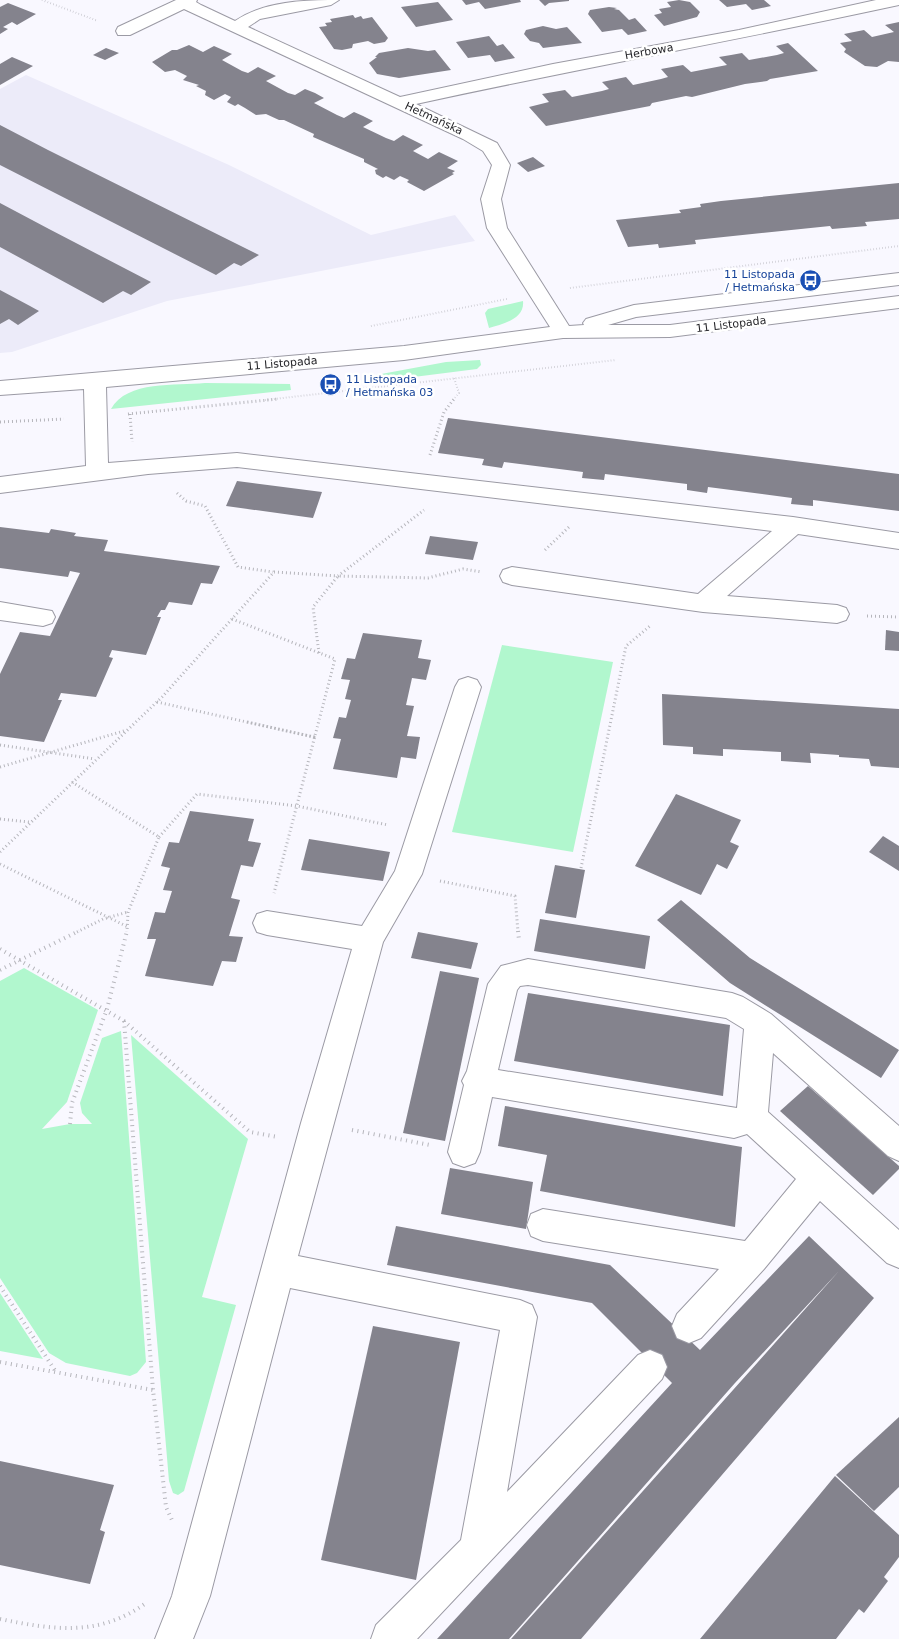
<svg xmlns="http://www.w3.org/2000/svg" width="899" height="1639" font-family="'DejaVu Sans',sans-serif">
  <style>
    .built { fill: #ecebf9 }
    .green { fill: #b1f7ce }
    .building { fill: #84838d }
    .lines { fill: none; stroke-linecap: round; stroke-linejoin: round }
    .minor-casing { stroke: #9b9aa4; stroke-width: 2 }
    .path-far2 { stroke: #b6b6bc; stroke-width: 2; stroke-dasharray: 0.5 2.5; stroke-linecap: butt }
    .path-far1 { stroke: #b6b6bc; stroke-width: 3; stroke-dasharray: 1 3; stroke-linecap: butt }
    .path { stroke: #b6b6bc; stroke-width: 4; stroke-dasharray: 1 4.5; stroke-linecap: butt }
    .minor { fill: #fff; fill-rule: evenodd }
    .labels { text-anchor: middle; stroke-width: 5; stroke-linejoin: round; paint-order: stroke }
    .far-street-label { font-size: 11px; fill: #26262a; stroke: #fff }
    .far-transit-label { font-size: 11px; fill: #164399; stroke: #fff; text-anchor: end }
  </style>
  <rect width="100%" height="100%" fill="#f9f8ff"/>
  <path class="built" d="M26 75 229 165 371 235 455 215 475 241 167 301 12 352 0 353V89Z"/>
  <g class="green">
    <path d="M523 301C525 319 503 324 489 328L485 313 488 309Z"/>
    <path d="M480 360 481 365 477 369 366 383 365 377 446 362Z"/>
    <path d="M205 383 290 384 291 390 111 409C127 380 176 386 205 383Z"/>
    <path d="M502 645 613 662 573 852 452 832Z"/>
    <path d="M24 968 98 1010 67 1102 42 1129 70 1124H92L82 1113 80 1103 102 1038 121 1031 146 1362 137 1373 130 1376 66 1363 49 1353 0 1278V981Z"/>
    <path d="M131 1035 248 1139 202 1297 236 1305 184 1491 178 1495 173 1493 169 1481Z"/>
    <path d="M0 1293 43 1359 0 1351Z"/>
  </g>
  <g class="building">
    <path d="M462 0H520L521 2 485 9 479 2 466 5Z"/>
    <path d="M539 0H569V1L549 3 545 6Z"/>
    <path d="M679 0 690 2 700 12 697 17 664 26 654 15 662 13 659 9 671 7 667 2Z"/>
    <path d="M719 0H764L771 6 752 10 746 4 727 7Z"/>
    <path d="M438 2 453 20 416 27 401 7Z"/>
    <path d="M8 3 36 14 17 25 12 22 3 27 8 29 0 34V7Z"/>
    <path d="M609 7 617 8 614 9 619 10 629 20 635 18 647 31 628 35 622 29 602 32 588 14 590 10Z"/>
    <path d="M353 15 355 18 361 16 363 19 372 17 388 38 385 42 374 44 368 41 353 44 352 48 342 50 334 49 319 27 327 26 325 23 332 22 330 19Z"/>
    <path d="M899 22V62L888 61 877 67 865 66 844 52 846 49 840 43 852 41 844 34 864 30 872 37 894 32 885 25Z"/>
    <path d="M543 26 556 29 567 27 582 43 543 48 539 43 530 41 524 34 526 30Z"/>
    <path d="M489 36 497 46 503 44 515 58 495 62 490 55 468 58 456 42Z"/>
    <path d="M788 43 818 71 770 79 767 81 745 84 692 97 686 96 652 103 650 106 546 126 529 107 549 102 542 94 565 90 572 97 602 91 609 89 602 82 626 77 633 85 661 79 668 77 661 69 683 65 691 72 727 65 719 57 731 55 742 53 749 60 777 55 784 53 776 46Z"/>
    <path d="M189 45 203 52 214 46 232 54 222 60 242 71 248 73 258 67 276 76 266 81 288 93 295 95 305 89 315 93 324 98 314 103 337 115 344 118 354 112 363 116 373 121 363 127 386 138 394 141 403 135 423 145 413 151 428 159 439 152 458 161 447 168 455 171 452 173 454 174 424 191 407 182 409 180 400 176 394 180 386 176 383 178 376 174 375 170 378 169 364 162V159L313 137 314 134 284 120H279L266 114 256 115 245 108 238 104 235 106 227 102 231 97 225 94 214 100 205 95 206 91 196 86 199 85 183 80 187 76 175 70 165 72 152 62 172 50H177Z"/>
    <path d="M106 48 119 53 105 60 93 55Z"/>
    <path d="M408 48 428 51 435 50 451 70 399 78 377 74 369 63 377 57H375L379 53Z"/>
    <path d="M12 57 33 66 0 85V64Z"/>
    <path d="M0 125 48 150 259 255 241 266 234 263 216 275 0 165Z"/>
    <path d="M533 157 545 166 528 172 517 163Z"/>
    <path d="M899 183V219L865 222 867 226 832 229 830 226 695 240 696 244 659 248 658 244 628 247 616 220 681 213 679 210 701 207 700 204 721 201Z"/>
    <path d="M0 203 49 229 151 282 131 295 123 291 103 303 0 247Z"/>
    <path d="M0 290 30 306 39 311 18 325 9 319 0 324Z"/>
    <path d="M448 418 899 474V511L813 500V506L791 504 792 498 708 487 707 493 687 490V484L605 474 604 480 582 478 583 472 504 462 502 468 482 465 484 459 438 453Z"/>
    <path d="M237 481 322 492 313 518 226 506Z"/>
    <path d="M0 527 49 533 51 529 76 533 74 536 108 540 104 551 220 566 212 584 201 583 192 605 169 602 165 610H161L157 617H161L146 655 112 650 109 657 113 658 96 697 61 693 58 700H62L44 742 0 736V674L20 632 50 636 80 573 70 571 68 577 0 568Z"/>
    <path d="M430 536 478 542 473 560 425 554Z"/>
    <path d="M886 630 899 632V651L885 650Z"/>
    <path d="M363 633 422 640 418 658 431 660 426 680 412 678 406 705 414 706 407 736 420 737 416 759 401 757 397 778 333 769 341 739 333 738 339 717 346 718 351 700 345 699 350 680 341 679 347 658 355 659Z"/>
    <path d="M662 694 899 709V768L871 766 869 759 839 757V755L810 753 811 763 781 761V752L723 749V756L693 754V747L663 745Z"/>
    <path d="M676 794 741 820 730 842 739 846 727 869 717 864 701 895 635 866Z"/>
    <path d="M190 811 254 819 248 841 261 843 253 867 241 865 231 898 240 900 229 936 243 937 236 962 222 961 213 986 145 976 156 939H147L155 912 165 913 172 891 163 890 170 868 161 866 169 842 179 843Z"/>
    <path d="M883 836 899 846V871L869 852Z"/>
    <path d="M309 839 390 852 383 881 301 870Z"/>
    <path d="M555 865 585 870 576 918 545 913Z"/>
    <path d="M681 900 750 958 899 1050 881 1078 730 983 657 920Z"/>
    <path d="M540 919 650 936 645 969 534 951Z"/>
    <path d="M418 932 478 943 471 969 411 958Z"/>
    <path d="M440 971 479 978 445 1141 403 1133Z"/>
    <path d="M528 993 730 1025 723 1096 514 1061Z"/>
    <path d="M808 1086 899 1166V1169L873 1195 780 1111Z"/>
    <path d="M505 1106 742 1147 735 1227 540 1191 547 1155 498 1146Z"/>
    <path d="M450 1168 533 1182 526 1229 441 1214Z"/>
    <path d="M396 1226 610 1265 700 1350 809 1236 874 1298 581 1639H511L839 1271 735 1383 509 1639H437L672 1383 592 1303 387 1265Z"/>
    <path d="M373 1326 460 1342 416 1580 321 1560Z"/>
    <path d="M899 1417V1487L874 1511 836 1475Z"/>
    <path d="M0 1461 114 1485 100 1530 105 1532 90 1584 0 1565Z"/>
    <path d="M835 1476 899 1535V1557L884 1577 888 1581 864 1613 859 1609 836 1639H700Z"/>
  </g>
  <g class="lines">
    <defs>
      <g id="minor">
        <path d="M176 0H197L196 2 201 5 235 21C264 1 305 0 339 0L331 5 260 19 248 27 400 97 553 64 739 30 876 0H899V5C738 40 576 69 416 104L497 143 510 165 501 199 507 228 569 326 584 325 583 323 586 319 634 305 899 273V285L636 317 608 325H670L899 296V308L670 337 563 338 404 360 106 387 108 463 237 453 793 517 899 533V549L798 534 727 596 837 605 846 608 849 614 846 620 837 623 703 612 512 585 503 582 500 576 503 570 512 567 698 594 772 531 237 467 148 474 0 493V477L86 466 84 389 0 395V381L404 346 550 327 487 228 481 199 492 165 483 151 463 139 184 9 130 35H118L116 31 118 27Z"/>
        <path d="M0 602 52 611 55 617 52 623 43 626 0 620Z"/>
        <path d="M468 677 477 680 481 687 422 874 383 942 298 1256 520 1300 532 1305 537 1317 507 1492 638 1355 650 1350 662 1355 667 1367 662 1379 417 1639H371L376 1625 461 1540 500 1330 290 1288 210 1596 193 1639H155L172 1596 301 1123 352 949 267 935 257 932 253 923 257 914 267 911 362 926 395 871 455 687 459 680Z"/>
        <path d="M528 959 732 993 743 997 771 1014 899 1126V1161L888 1156 773 1053 768 1112 899 1230V1268L887 1263 820 1201 764 1269 701 1338 689 1343 677 1338 672 1326 677 1314 719 1269 543 1241 531 1236 527 1225 531 1214 543 1209 745 1241 796 1179 747 1134 734 1138 492 1097 480 1152 475 1163 464 1167 453 1163 448 1152 464 1085 462 1081 467 1071 488 984 501 966ZM528 985 726 1018 744 1029 737 1108 498 1070 517 990 520 986Z"/>
      </g>
    </defs>
    <use href="#minor" class="minor-casing"/>
    <g class="path-far2">
      <path d="M42 0 98 21"/>
      <path d="M570 288 899 246"/>
      <path d="M371 326 507 299"/>
      <path d="M265 400 616 360"/>
      <path d="M453 400 459 393 454 378"/>
    </g>
    <g class="path-far1">
      <path d="M128 414 278 399"/>
      <path d="M130 414 132 442"/>
      <path d="M0 422 64 419"/>
      <path d="M430 455 444 412 454 399"/>
      <path d="M177 493 186 501 205 506 238 567 273 572"/>
      <path d="M545 550 569 527"/>
      <path d="M867 616 899 617"/>
      <path d="M232 619 335 659 274 893"/>
      <path d="M319 653 313 607 338 576 428 578 463 569 482 572"/>
      <path d="M157 702 314 737 247 722"/>
      <path d="M0 745 95 759"/>
      <path d="M0 767 124 731"/>
      <path d="M72 782 159 837 128 912 127 932"/>
      <path d="M0 819 29 822"/>
      <path d="M159 837 197 794 297 806 388 825"/>
      <path d="M0 852 162 697 274 572 338 576 424 510"/>
      <path d="M0 864 128 927"/>
      <path d="M581 868 626 646 650 626"/>
      <path d="M440 881 515 896 518 932"/>
      <path d="M77 932 103 919 128 912"/>
    </g>
    <g class="path">
      <path d="M518 931 519 940"/>
      <path d="M0 949 124 1021 250 1132 278 1137"/>
      <path d="M0 970 79 931"/>
      <path d="M124 1021 153 1390 166 1507 172 1520"/>
      <path d="M70 1124 72 1103 107 1009 127 931"/>
      <path d="M352 1130 430 1145"/>
      <path d="M0 1286 56 1372"/>
      <path d="M0 1362 153 1390"/>
      <path d="M0 1619C54 1630 99 1637 146 1603"/>
    </g>
    <use href="#minor" class="minor"/>
  </g>
  <defs>
    <symbol id="bus-disc" viewBox="-11 -11 22 22"><circle r="9.5" fill="#1a4fb4" stroke="#fff"/><path d="M-5-6H5V4H4V6H2V4H-2V6H-4V4H-5ZM-3.5-4V0h7V-4ZM-3.5 1.2v1.5H-2V1.2ZM2 1.2v1.5H3.5V1.2Z" fill="#fff"/></symbol>
  </defs>
  <g fill-rule="evenodd">
    <use href="#bus-disc" x="798" y="268" width="25" height="25"/>
    <use href="#bus-disc" x="318" y="372" width="25" height="25"/>
  </g>
  <g class="labels">
    <g class="far-street-label">
      <text transform="translate(649 51) rotate(-10)" y="4">Herbowa</text>
      <text transform="translate(434 118) rotate(25)" y="4">Hetmańska</text>
      <text transform="translate(731 324) rotate(-7)" y="4">11 Listopada</text>
      <text transform="translate(282 363) rotate(-5)" y="4">11 Listopada</text>
    </g>
    <g class="far-transit-label">
      <text x="795" y="278">11 Listopada<tspan x="795" dy="13">/ Hetmańska</tspan></text>
      <text x="346" y="383" text-anchor="start">11 Listopada<tspan x="346" dy="13">/ Hetmańska 03</tspan></text>
    </g>
  </g>
</svg>
